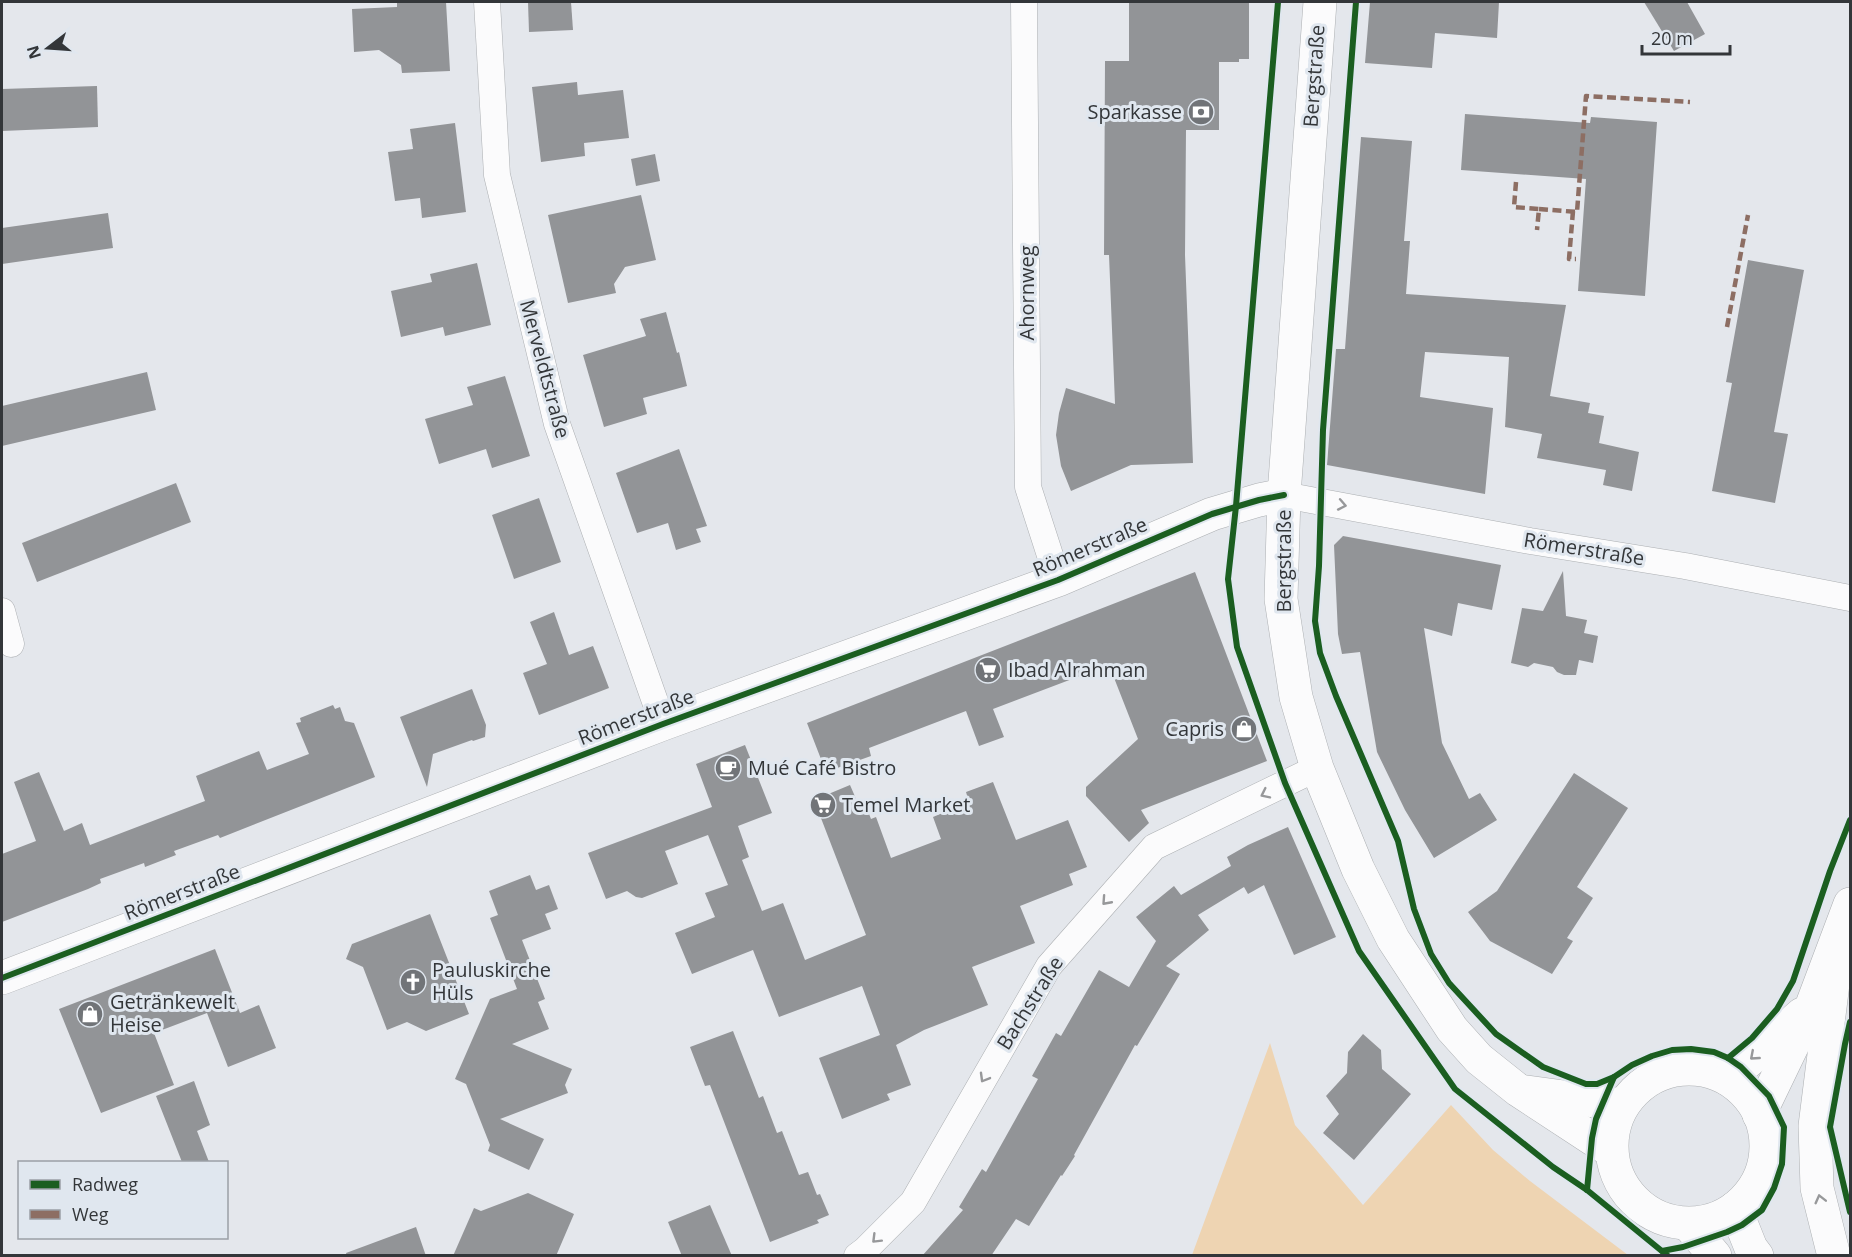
<svg xmlns="http://www.w3.org/2000/svg" width="1852" height="1257" font-family="'Open Sans',sans-serif">
  <style>
    .green { fill: #eed4b2 }
    .building { fill: #929497 }
    .lines { fill: none; stroke-linecap: round; stroke-linejoin: round }
    .minor-casing { stroke: #acafb2; stroke-width: 27 }
    .secondary-casing { stroke: #acafb2; stroke-width: 34 }
    .minor { stroke: #fbfbfc; stroke-width: 26 }
    .secondary { stroke: #fbfbfc; stroke-width: 33 }
    .quiet { stroke: #8d6e63; stroke-width: 4.5; stroke-dasharray: 9 4.5; stroke-linecap: butt }
    .cycleway-casing { stroke: #e0e7ef; stroke-width: 10 }
    .cycleway { stroke: #1b5e20; stroke-width: 6 }
    .oneway { stroke: #97989a }
    .labels { text-anchor: middle; stroke-width: 6; stroke-linejoin: round; paint-order: stroke }
    .street-label { font-size: 20px; fill: #333639; stroke: #e0e7ef }
    .poi-label { font-size: 20px; fill: #333639; stroke: #e0e7ef; text-anchor: start }
  </style>
  <rect width="100%" height="100%" fill="#e4e7ec"/>
  <path class="green" d="M1270 1043 1295 1125 1363 1205 1451 1105 1493 1150 1530 1181 1628 1255H1192Z"/>
  <g class="building">
    <path d="M397 2H446L450 71 402 73 401 65 379 50 354 52 352 9 397 7Z"/>
    <path d="M528 2H571L573 30 529 32Z"/>
    <path d="M1129 2H1249V59H1239V62H1219V130H1186L1185 255 1193 463 1131 465 1071 491 1061 466 1056 435 1059 413 1066 388 1115 404 1109 255H1104L1105 61H1129Z"/>
    <path d="M1370 2H1499L1497 38 1435 33 1432 68 1365 63Z"/>
    <path d="M1644 2H1687L1705 34 1674 51Z"/>
    <path d="M577 82 578 95 623 90 629 138 584 143 585 156 541 162 532 87Z"/>
    <path d="M97 86 98 127 2 131V89Z"/>
    <path d="M1465 114 1590 123 1591 117 1657 122 1645 296 1578 291 1586 179 1461 170Z"/>
    <path d="M455 123 466 212 422 218 420 198 395 201 388 152 413 149 410 129Z"/>
    <path d="M1361 137 1412 141 1404 241H1410L1406 294 1566 305 1550 396 1590 403 1588 413 1604 416 1599 443 1639 452 1632 491 1603 485 1606 470 1537 458 1542 434 1505 427 1509 357 1425 352 1420 397 1493 408 1485 494 1327 465 1336 349H1345Z"/>
    <path d="M655 154 660 181 636 186 631 159Z"/>
    <path d="M641 195 656 260 625 267 614 284 616 293 568 303 548 215Z"/>
    <path d="M108 213 113 248 2 264V228Z"/>
    <path d="M1748 260 1804 270 1774 432 1788 434 1775 503 1712 491 1732 383 1726 382Z"/>
    <path d="M477 263 491 325 445 336 443 327 401 337 391 291 432 282 430 274Z"/>
    <path d="M666 312 677 353 679 352 687 386 643 398 647 414 604 427 583 355 646 336 640 319Z"/>
    <path d="M147 372 156 410 2 446V406Z"/>
    <path d="M505 376 530 456 492 468 486 449 439 464 425 419 473 405 467 387Z"/>
    <path d="M679 449 707 526 696 529 701 542 676 550 668 523 637 533 616 473Z"/>
    <path d="M176 483 191 522 37 582 22 543Z"/>
    <path d="M539 498 561 562 514 579 492 515Z"/>
    <path d="M1343 536 1501 565 1492 610 1458 603 1452 636 1424 628 1442 743 1469 799 1480 793 1497 820 1434 858 1405 810 1377 752 1360 652 1342 654 1338 634 1334 545Z"/>
    <path d="M1563 571 1566 616 1587 620 1584 633 1598 636 1593 663 1579 660 1576 675H1564L1557 672 1553 667 1534 663 1528 667 1511 663 1522 608 1543 611Z"/>
    <path d="M1195 572 1267 761 1141 810 1149 823 1129 842 1086 796V787L1138 739 1109 665 993 709 1004 737 979 746 966 711 869 748 871 756 826 772 807 723Z"/>
    <path d="M554 612 569 655 593 646 609 688 539 715 523 673 547 664 530 622Z"/>
    <path d="M472 689 486 725 485 737 473 741 472 740 433 754 427 787 400 717Z"/>
    <path d="M333 705 335 709 340 707 345 721 354 723 375 777 220 838 218 835 174 851 176 855 145 867 144 863 100 879 101 883 88 889 2 922V854L36 841 14 782 39 772 64 831 82 823 90 845 205 801 196 776 259 751 267 770 309 754 296 723 301 722 300 718Z"/>
    <path d="M745 745 772 813 738 826 749 857 742 860 762 911 783 903 805 960 866 935 814 800 850 785 860 808 866 806 871 819 876 817 891 858 941 839 933 817 969 802 966 792 993 782 1016 840 1068 820 1087 867 1069 874 1073 885 1020 906 1035 943 972 967 988 1005 924 1030 896 1045 911 1085 887 1094 890 1100 842 1119 819 1058 880 1035 862 986 779 1017 753 950 692 974 675 933 715 917 705 893 728 885 708 835 665 851 678 884 642 898 636 897 627 891 606 899 588 853 712 807 696 764Z"/>
    <path d="M1574 773 1628 808 1577 887 1593 898 1567 938 1573 941 1552 974 1490 941 1468 912 1497 891Z"/>
    <path d="M1288 827 1336 937 1294 955 1264 885 1248 894 1244 887 1198 915 1209 930 1166 966 1180 974 1137 1046 1135 1045 1074 1155 1075 1156 1062 1176 1061 1175 1029 1226 1016 1219 991 1256H922L963 1210 959 1207 982 1169 986 1172 1038 1079 1032 1076 1056 1033 1061 1036 1099 970 1129 987 1156 941 1136 917 1174 886 1181 895 1231 866 1227 857 1248 845Z"/>
    <path d="M530 875 536 890 549 885 558 909 545 914 551 929 522 940 545 999 538 1002 549 1029 512 1044 572 1069 565 1085 568 1093 500 1119 544 1139 529 1170 488 1151 490 1145 466 1084 455 1079 490 999 517 989 490 918 498 915 489 891Z"/>
    <path d="M430 914 469 1014 426 1031 407 1022 387 1030 363 967 346 959 352 944Z"/>
    <path d="M215 949 240 1013 259 1005 276 1048 228 1067 207 1013 154 1033 174 1085 101 1113 59 1009Z"/>
    <path d="M733 1031 759 1098 763 1096 777 1133 782 1131 799 1175 808 1172 817 1195 820 1194 829 1215 817 1220 819 1223 770 1242 710 1085 705 1086 690 1047Z"/>
    <path d="M1363 1034 1381 1050 1382 1069 1411 1094 1354 1160 1323 1133 1339 1114 1326 1096 1347 1073 1348 1052Z"/>
    <path d="M194 1081 210 1125 197 1131 209 1162H182L156 1096Z"/>
    <path d="M528 1193 574 1214 556 1256H453L474 1208 481 1211Z"/>
    <path d="M710 1205 732 1256H682L668 1222Z"/>
    <path d="M416 1227 426 1256H347L346 1253Z"/>
  </g>
  <g class="lines">
    <defs>
      <g id="minor">
        <path d="M487 2 497 175 557 424 663 724"/>
        <path d="M1024 2 1028 487 1058 580"/>
        <path d="M1284 495 1530 541 1685 566 1850 598"/>
        <path d="M2 611 11 644"/>
        <path d="M857 1256 865 1250 913 1202 1049 966 1154 847 1317 768"/>
      </g>
      <g id="secondary">
        <path d="M1320 2 1284 495 1281 599 1296 697 1317 768 1358 869 1393 939 1452 1029 1479 1059 1518 1090 1611 1151"/>
        <path d="M2 978 663 724 1058 580 1212 514 1259 500 1284 495"/>
        <circle cx="1689" cy="1146" r="77"/>
        <path d="M1728 1079 1802 1014"/>
        <path d="M1527 1092 1623 1105"/>
        <path d="M1759 1115 1812 1005 1850 904"/>
        <path d="M1735 1208 1751 1248 1757 1256"/>
        <path d="M1688 1224 1715 1256"/>
        <path d="M1834 1256 1817 1188 1815 1126 1839 936"/>
      </g>
    </defs>
    <use href="#minor" class="minor-casing"/>
    <use href="#secondary" class="secondary-casing"/>
    <use href="#minor" class="minor"/>
    <use href="#secondary" class="secondary"/>
    <g class="quiet">
      <path d="M1516 182 1514 207 1539 209 1537 230"/>
      <path d="M1539 209 1577 212 1586 96 1690 102"/>
      <path d="M1573 211 1569 259H1576"/>
      <path d="M1727 327 1748 215"/>
    </g>
    <defs>
      <g id="cycleway">
        <path d="M1278 2 1236 506 1228 579 1237 647 1285 783 1359 951 1455 1089 1553 1167 1587 1190 1668 1256"/>
        <path d="M1356 2 1323 430 1319 566 1315 621 1320 653 1336 696 1398 841 1414 909 1431 954 1449 983 1496 1034 1543 1067 1586 1084H1597L1614 1077 1632 1065 1652 1056 1672 1050 1691 1049 1714 1052 1728 1058 1741 1067 1769 1096 1784 1127 1782 1164 1774 1188 1762 1210 1742 1225 1727 1232 1683 1247 1662 1251"/>
        <path d="M2 978 663 724 1058 580 1212 514 1259 500 1284 495"/>
        <path d="M1850 1022 1845 1044 1830 1127 1850 1212"/>
        <path d="M1728 1058 1752 1038 1777 1009 1793 981 1830 871 1850 820"/>
        <path d="M1587 1190 1592 1138 1596 1119 1614 1077"/>
      </g>
    </defs>
    <use href="#cycleway" class="cycleway-casing"/>
    <use href="#cycleway" class="cycleway"/>
  </g>
  <defs><path id="oneway-chevron" d="M-2-3.5L2.5 0L-2 3.5" fill="none" stroke-width="1.6" stroke-linecap="round" stroke-linejoin="round" transform="scale(1.5)"/></defs>
  <g class="oneway">
    <use href="#oneway-chevron" transform="translate(1342 505) rotate(11)"/>
    <use href="#oneway-chevron" transform="translate(1265 794) rotate(154)"/>
    <use href="#oneway-chevron" transform="translate(1106 901) rotate(132)"/>
    <use href="#oneway-chevron" transform="translate(1754 1056) rotate(139)"/>
    <use href="#oneway-chevron" transform="translate(984 1078) rotate(120)"/>
    <use href="#oneway-chevron" transform="translate(1820 1199) rotate(-104)"/>
    <use href="#oneway-chevron" transform="translate(876 1239) rotate(135)"/>
  </g>
  <defs>
    <symbol id="bank-disc" viewBox="-11 -11 22 22"><circle r="9.5" fill="#717478" stroke="#e0e7ef"/><path d="M-6-4H6V4H-6ZM0-2.3a2.3 2.3 0 1 0 0 4.6a2.3 2.3 0 1 0 0-4.6Z" fill="#fff"/></symbol>
    <symbol id="supermarket-disc" viewBox="-11 -11 22 22"><circle r="9.5" fill="#717478" stroke="#e0e7ef"/><path d="M-6-5.5h2.5l.6 2H6L4.5 2H-2.5L-4.4-4H-6ZM-1.5 3.2a1.3 1.3 0 1 0 .1 0ZM3 3.2a1.3 1.3 0 1 0 .1 0Z" fill="#fff"/></symbol>
    <symbol id="shop-disc" viewBox="-11 -11 22 22"><circle r="9.5" fill="#717478" stroke="#e0e7ef"/><path d="M-5-2.5h2.3a2.7 3.5 0 0 1 5.4 0H5L5.5 6h-11ZM-1.5-2.5h3a1.5 2.3 0 0 0-3 0Z" fill="#fff"/></symbol>
    <symbol id="cafe-disc" viewBox="-11 -11 22 22"><circle r="9.5" fill="#717478" stroke="#e0e7ef"/><path d="M-5.5-4.5H6V0H3Q3 3.5 0 3.5H-2.5Q-5.5 3.5-5.5 0ZM3-3.2v2h1.7v-2ZM-6 4.5H4V6H-6Z" fill="#fff"/></symbol>
    <symbol id="church-disc" viewBox="-11 -11 22 22"><circle r="9.5" fill="#717478" stroke="#e0e7ef"/><path d="M-1.2-6h2.4v3.5h3.3v2.4h-3.3V6h-2.4V-.1h-3.3v-2.4h3.3Z" fill="#fff"/></symbol>
  </defs>
  <g fill-rule="evenodd">
    <use href="#bank-disc" x="1186" y="97" width="30" height="30"/>
    <use href="#supermarket-disc" x="973" y="655" width="30" height="30"/>
    <use href="#shop-disc" x="1229" y="714" width="30" height="30"/>
    <use href="#cafe-disc" x="713" y="753" width="30" height="30"/>
    <use href="#supermarket-disc" x="808" y="790" width="30" height="30"/>
    <use href="#church-disc" x="398" y="967" width="30" height="30"/>
    <use href="#shop-disc" x="75" y="999" width="30" height="30"/>
  </g>
  <g class="labels">
    <g class="street-label">
      <text transform="translate(1314 76) rotate(-86)" y="7">Bergstraße</text>
      <text transform="translate(1027 293) rotate(-90)" y="7">Ahornweg</text>
      <text transform="translate(545 369) rotate(75)" y="7">Merveldtstraße</text>
      <text transform="translate(1090 547) rotate(-23)" y="7">Römerstraße</text>
      <text transform="translate(1584 549) rotate(9)" y="7">Römerstraße</text>
      <text transform="translate(1284 561) rotate(-90)" y="7">Bergstraße</text>
      <text transform="translate(636 717) rotate(-21)" y="7">Römerstraße</text>
      <text transform="translate(182 892) rotate(-21)" y="7">Römerstraße</text>
      <text transform="translate(1030 1003) rotate(-58)" y="7">Bachstraße</text>
    </g>
    <g class="poi-label">
      <text x="1182" y="119" text-anchor="end">Sparkasse</text>
      <text x="1008" y="677">Ibad Alrahman</text>
      <text x="1224" y="736" text-anchor="end">Capris</text>
      <text x="748" y="775">Mué Café Bistro</text>
      <text x="842" y="812">Temel Market</text>
      <text x="432" y="977">Pauluskirche<tspan x="432" dy="23">Hüls</tspan></text>
      <text x="110" y="1009">Getränkewelt<tspan x="110" dy="23">Heise</tspan></text>
    </g>
  </g>
  <rect width="1852" height="1257" fill="none" stroke="#333639" stroke-width="6"/>
  <rect x="18" y="1161" width="210" height="78" fill="#e0e7ef" stroke="#9ba0a6" stroke-width="1.5"/>
  <rect x="30" y="1180" width="30" height="9" fill="#1b5e20" stroke="#9ba0a6" stroke-width="1.5"/>
  <text x="72" y="1191" font-size="18" fill="#333639">Radweg</text>
  <rect x="30" y="1210" width="30" height="9" fill="#8d6e63" stroke="#9ba0a6" stroke-width="1.5"/>
  <text x="72" y="1221" font-size="18" fill="#333639">Weg</text>
  <g transform="translate(48 48) rotate(253)" stroke="#e0e7ef" stroke-width="4.5" paint-order="stroke">
  <path d="M0-4.5L10 22L0 15L-10 22Z" fill="#333639"/>
  <text y="-9" font-size="16" font-weight="bold" text-anchor="middle" fill="#333639">N</text>
  </g>
  <path d="M1642 45v9h88v-9" fill="none" stroke="#333639" stroke-width="3"/>
  <text x="1651" y="45" font-size="18" fill="#333639" stroke="#e0e7ef" stroke-width="4.5" paint-order="stroke">20 m</text>
</svg>
